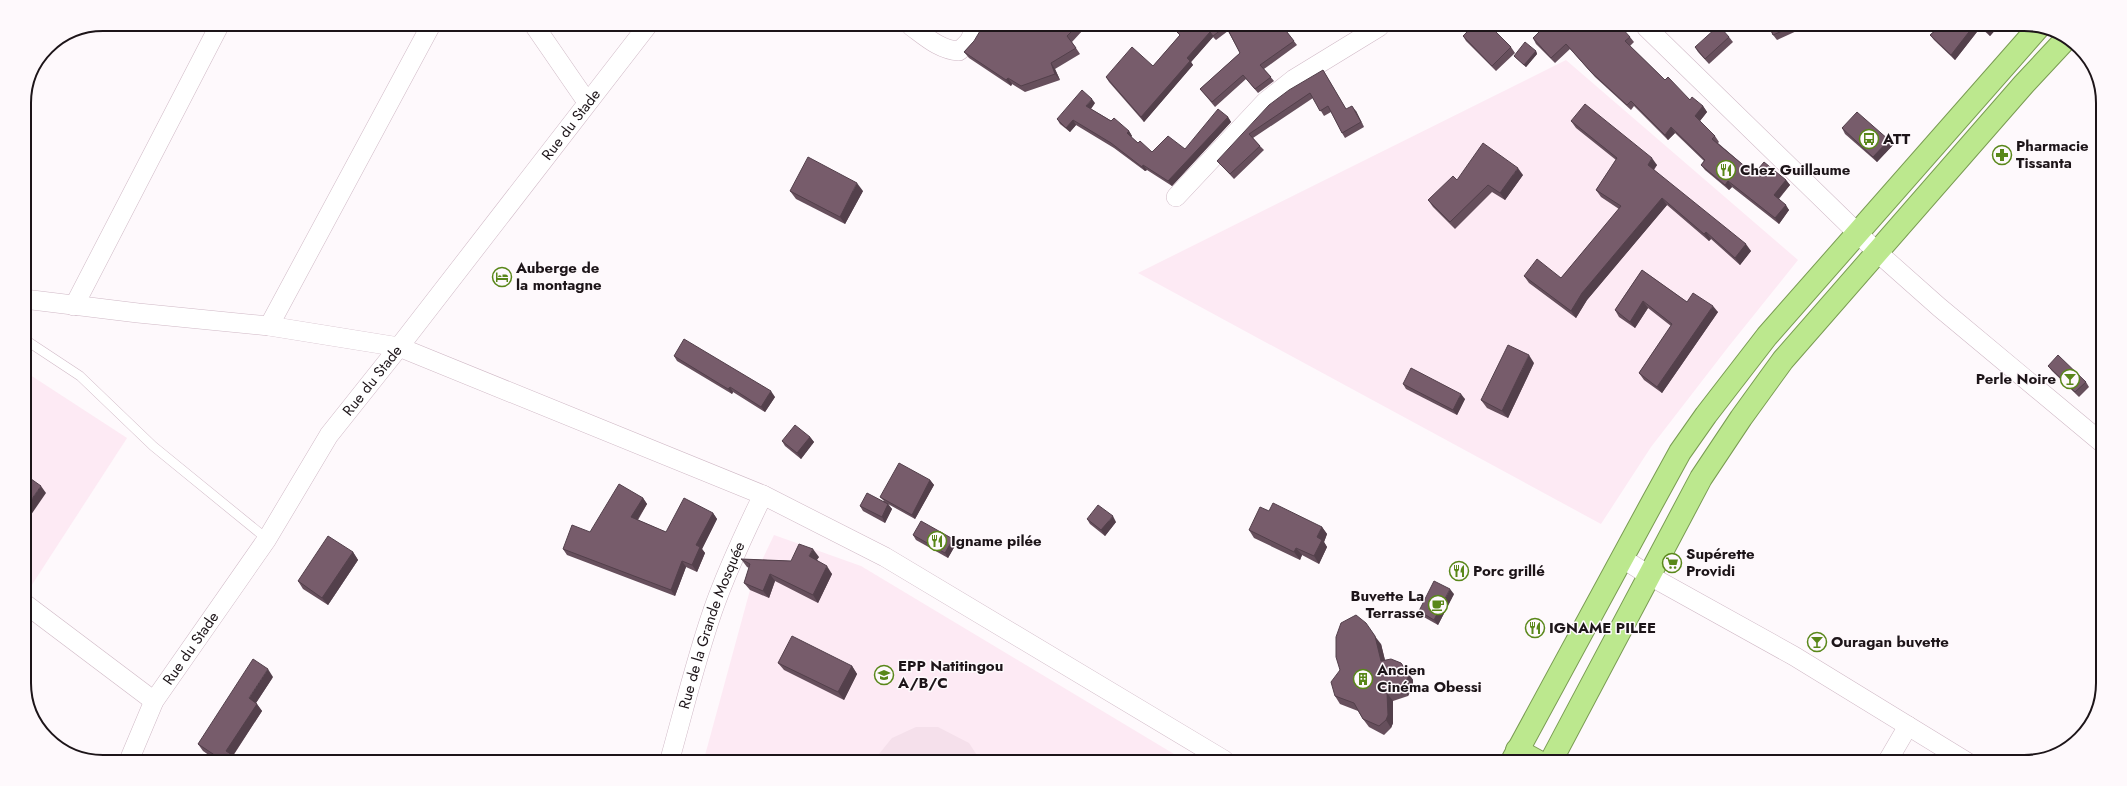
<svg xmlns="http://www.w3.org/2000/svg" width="2127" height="786" font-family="Jost,sans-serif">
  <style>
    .built { fill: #fdeaf4 }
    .green { fill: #f5e0eb }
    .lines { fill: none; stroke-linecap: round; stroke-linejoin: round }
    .service-casing { stroke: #d0b9c6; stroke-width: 10 }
    .minor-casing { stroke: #d0b9c6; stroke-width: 20 }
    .trunk-casing { stroke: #799b52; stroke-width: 24 }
    .service { stroke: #fff; stroke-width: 9 }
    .minor { stroke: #fff; stroke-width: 19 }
    .trunk { stroke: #bce88e; stroke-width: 22 }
    .wall { fill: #664f5c }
    .shaded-wall { fill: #53404b }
    .building { fill: #775c6b; stroke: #53404b }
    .labels { text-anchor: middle; stroke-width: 3; stroke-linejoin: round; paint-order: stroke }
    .street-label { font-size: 15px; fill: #1d1519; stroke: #fef9fc }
    .poi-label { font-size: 15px; font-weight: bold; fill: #1d1519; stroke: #fef9fc; text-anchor: start }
    .rim { fill: none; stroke: #1d1519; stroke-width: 2 }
  </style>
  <rect width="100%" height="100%" fill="#fef9fc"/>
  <g class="built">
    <path d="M1566 60 1798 260 1729 346 1651 447 1601 524 1138 273Z"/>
    <path d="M24 371 127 438 24 597Z"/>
    <path d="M774 535 861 566 1184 760 704 759 750 590 755 575Z"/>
  </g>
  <path class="green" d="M916 727H938L969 743 980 760 875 759 892 738Z"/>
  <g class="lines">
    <defs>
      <path id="service" d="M24 339 80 376 153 446 267 539"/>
      <g id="minor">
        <path d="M534 25 587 102"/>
        <path d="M911 26C926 37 940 50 959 51 968 43 974 39 972 26"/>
        <path d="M1646 27 1877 252 1939 307 2101 442"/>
        <path d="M1176 197 1265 102 1294 79 1379 27"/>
        <path d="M24 299 138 313 269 326 399 347 763 495 885 557 1224 760"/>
        <path d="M74 306 220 24"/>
        <path d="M269 326 431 25"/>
        <path d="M1622 558 1650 576 1794 656 1967 762"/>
        <path d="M24 603 154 701"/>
        <path id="s1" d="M130 758 154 701 267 539 329 435 399 347 648 25"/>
        <path id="s2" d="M670 759C684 709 696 659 713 610 727 570 745 532 763 495"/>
        <path d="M1887 762 1908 726"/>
      </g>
      <g id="trunk">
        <path d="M1517 750 1537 761"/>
        <path d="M1512 761 1652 503 1680 452 1706 415 1767 336 2038 28"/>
        <path d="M1551 761 1701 478 1741 418 1783 360 2024 84 2065 40"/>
      </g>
    </defs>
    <use href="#service" class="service-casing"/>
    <use href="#minor" class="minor-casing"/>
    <use href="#trunk" class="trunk-casing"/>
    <use href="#service" class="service"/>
    <use href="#minor" class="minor"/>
    <use href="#trunk" class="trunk"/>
  </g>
  <g class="wall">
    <path d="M1051 26H1080L1083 30 1072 42 1080 54 1055 69 1060 80 1025 92 1012 84 1011 86 969 58 964 52 974 41 1045 32Z"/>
    <path d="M1170 26 1283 27 1297 45 1264 69 1274 81 1258 93 1246 79 1215 107 1200 89 1240 53 1228 31 1216 40 1213 37 1191 62 1193 65 1144 122 1109 82 1106 77 1153 66 1180 35 1177 32H1178Z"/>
    <path d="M1469 27H1491L1511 47 1515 53 1496 71 1466 41 1463 36 1470 28Z"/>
    <path d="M1770 28H1801V29L1777 40 1773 35Z"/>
    <path d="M1938 28H1980L1955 60 1934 40 1930 35Z"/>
    <path d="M1981 28H1997L1990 36Z"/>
    <path d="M1630 37 1634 42 1630 46 1665 80 1690 100 1703 106 1707 112 1700 121 1715 136 1719 142 1718 143 1754 174 1786 180 1790 185 1779 199 1789 210 1779 224 1732 187 1729 190 1705 170 1701 165 1704 161 1675 133 1668 140 1634 106 1631 110 1595 77 1570 49 1555 63 1536 44 1533 38Z"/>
    <path d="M1729 37 1733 42 1709 64 1698 52 1695 47Z"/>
    <path d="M1536 51 1537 54 1526 67 1516 58 1514 56Z"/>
    <path d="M1323 70 1346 109 1356 111 1364 127 1345 138 1342 133 1331 112 1324 116 1313 98 1253 138 1260 146 1264 150 1234 179 1221 165 1217 161Z"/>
    <path d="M1095 103 1091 109 1129 131 1132 136 1131 137 1138 143 1152 152 1185 149 1228 117 1231 122 1172 186 1147 170 1145 171 1114 148 1076 125 1070 132 1060 124 1057 119Z"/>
    <path d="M1571 121 1657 165 1654 170 1751 251 1740 265 1711 239 1709 241 1667 205 1587 300 1576 318 1529 283 1524 276 1561 278 1619 209 1601 197 1596 190 1616 160 1576 128Z"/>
    <path d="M1842 128 1893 145 1877 162 1845 134Z"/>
    <path d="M1523 175 1505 200 1492 192 1455 229 1433 207 1428 200 1457 180Z"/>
    <path d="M790 191H863L845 224 796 199Z"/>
    <path d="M1642 270 1687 302 1718 312 1662 393 1644 380 1639 373 1671 326 1648 308 1635 328 1619 317 1615 310Z"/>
    <path d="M674 356 775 397 765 412 733 392 732 394 677 361Z"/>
    <path d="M1534 363 1508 418 1487 408 1481 400Z"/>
    <path d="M2048 366 2086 382 2089 387 2079 397 2052 371Z"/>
    <path d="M1403 384 1465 399 1457 415 1406 389Z"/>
    <path d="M810 437 814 442 801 459 785 446 782 441Z"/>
    <path d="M930 480 934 485 915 519 888 504 892 509 885 523 863 511 860 506 884 501 880 497Z"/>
    <path d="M643 498 647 504 638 520 666 532 713 513 717 519 702 549 705 553 697 572 686 567 675 596 567 555 563 549 590 532Z"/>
    <path d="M1269 511 1322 527 1327 534 1324 542 1327 547 1319 564 1302 555 1300 560 1254 538 1249 530Z"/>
    <path d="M1087 519 1116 522 1105 536 1090 524Z"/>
    <path d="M913 535 956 544 948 558 916 540Z"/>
    <path d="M353 552 358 560 328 605 303 589 298 581Z"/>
    <path d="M819 557 817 560 832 574 818 603 775 581 769 598 750 590 744 583 749 568 747 567 741 559 791 561Z"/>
    <path d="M1454 594 1438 625 1422 616 1419 611Z"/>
    <path d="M1381 644 1385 660 1401 663 1413 680V686L1408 696 1393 701V723L1391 728 1384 735 1369 727 1363 719 1358 711 1340 704 1335 696 1340 670Z"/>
    <path d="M778 663 852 666 857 674 844 700 784 670Z"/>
    <path d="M273 677 256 703 262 711 233 756 237 758H213L203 751 198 744Z"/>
  </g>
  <g class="shaded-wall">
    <path d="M1972 28H1980L1955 60 1951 55Z"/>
    <path d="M1989 28H1997L1990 36 1986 31Z"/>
    <path d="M1210 32 1213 37 1191 62 1193 65 1144 122 1141 117 1187 58Z"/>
    <path d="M1536 51 1537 54 1526 67 1524 65Z"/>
    <path d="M1051 63 1055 69 1060 80 1055 74Z"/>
    <path d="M1008 78 1012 84 1011 86 1006 80Z"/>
    <path d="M1092 99 1095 103 1089 111 1086 106Z"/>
    <path d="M1352 106 1356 111 1364 127 1361 122Z"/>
    <path d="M1703 106 1707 112 1699 122 1695 116Z"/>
    <path d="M1228 117 1231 122 1172 186 1168 181Z"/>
    <path d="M1073 120 1076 125 1070 132 1066 128Z"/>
    <path d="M1671 127 1675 133 1668 140 1665 135Z"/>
    <path d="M1129 131 1132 136 1130 138 1127 133Z"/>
    <path d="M1889 140 1893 145 1877 162 1873 157Z"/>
    <path d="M1652 158 1657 165 1652 171 1648 165Z"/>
    <path d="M1143 165 1147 170 1145 171 1142 167Z"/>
    <path d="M1518 168 1523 175 1505 200 1500 193Z"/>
    <path d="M1786 180 1790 185 1777 200 1774 195Z"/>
    <path d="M1728 181 1732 187 1729 190 1725 185Z"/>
    <path d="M857 183 863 191 845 224 840 217Z"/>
    <path d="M1662 198 1667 205 1587 300 1576 318 1571 311 1582 293Z"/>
    <path d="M1786 205 1789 210 1779 224 1775 218Z"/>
    <path d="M1706 232 1711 239 1709 241 1704 234Z"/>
    <path d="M1746 244 1751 251 1740 265 1735 258Z"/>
    <path d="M1643 301 1648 308 1635 328 1630 322Z"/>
    <path d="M1713 306 1718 312 1662 393 1657 387Z"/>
    <path d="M1529 355 1534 363 1508 418 1502 411Z"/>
    <path d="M730 387 733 392 732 394 728 389Z"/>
    <path d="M771 391 775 397 765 412 761 407Z"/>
    <path d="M1461 394 1465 399 1457 415 1453 410Z"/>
    <path d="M810 437 814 442 801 459 797 453Z"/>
    <path d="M930 480 934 485 915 519 912 515Z"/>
    <path d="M41 486 46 493 24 525V510Z"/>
    <path d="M643 498 647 504 635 523 631 517Z"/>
    <path d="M888 504 892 509 885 523 882 517Z"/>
    <path d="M713 513 717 519 702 549 705 553 697 572 692 565 696 545Z"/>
    <path d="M1113 516 1116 522 1105 536 1101 530Z"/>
    <path d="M1322 527 1327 534 1324 542 1327 547 1319 564 1314 556 1317 537Z"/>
    <path d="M953 539 956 544 948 558 945 553Z"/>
    <path d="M1296 548 1302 555 1300 560 1294 552Z"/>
    <path d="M813 549 819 557 814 563 809 556Z"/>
    <path d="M353 552 358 560 328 605 322 598Z"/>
    <path d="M682 561 686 567 675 596 671 590Z"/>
    <path d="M827 566 832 574 818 603 813 595Z"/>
    <path d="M770 574 775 581 769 598 763 591Z"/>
    <path d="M1450 589 1454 594 1438 625 1434 620Z"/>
    <path d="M1371 631 1381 644 1387 669 1381 661Z"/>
    <path d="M1401 663 1413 680V686L1408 696 1403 688Z"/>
    <path d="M852 666 857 674 844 700 838 692Z"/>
    <path d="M268 669 273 677 254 706 249 698Z"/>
    <path d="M1387 693 1393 701V723L1391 728 1386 720Z"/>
    <path d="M257 704 262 711 231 758 226 751Z"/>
  </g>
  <g class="building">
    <path d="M983 26H1040L1045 32 1051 26H1077L1067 36 1076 48 1051 63 1055 74 1021 86 1008 78 1006 80 964 52 974 41Z"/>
    <path d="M1173 26H1226L1213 36 1210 32 1187 58 1190 61 1141 117 1106 77 1132 47 1153 66 1180 35 1177 32 1179 30Z"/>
    <path d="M1226 26 1283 27 1294 41 1260 65 1271 77 1255 89 1243 75 1212 102 1200 89 1240 53Z"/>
    <path d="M1470 27H1491L1511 47 1492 66 1463 36 1471 28Z"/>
    <path d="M1544 27H1621L1630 37 1625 41 1665 80 1668 77 1690 100 1692 97 1703 106 1695 116 1715 136 1712 139 1754 174 1764 162 1786 180 1774 195 1786 205 1775 218 1728 181 1725 185 1701 165 1705 160 1671 127 1665 135 1631 101 1627 105 1591 72 1566 44 1551 58 1533 38Z"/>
    <path d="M1716 28H1721L1729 37 1705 59 1695 47Z"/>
    <path d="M1770 28H1789L1773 35Z"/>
    <path d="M1938 28H1972L1951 55 1930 35Z"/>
    <path d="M1983 28H1989L1986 31Z"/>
    <path d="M1525 42 1536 51 1524 65 1514 56Z"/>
    <path d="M1323 70 1346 109 1352 106 1361 122 1342 133 1328 106 1320 111 1310 93 1249 134 1260 146 1230 174 1217 161 1269 105 1289 90Z"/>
    <path d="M1082 90 1092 99 1086 106 1111 121 1114 118 1129 131 1127 133 1138 143 1140 141 1152 152 1168 136 1185 149 1218 109 1228 117 1168 181 1143 165 1142 167 1111 143 1073 120 1066 128 1057 119Z"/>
    <path d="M1585 104 1652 158 1648 165 1746 244 1735 258 1706 232 1704 234 1662 198 1582 293 1571 311 1524 276 1537 259 1561 278 1621 206 1596 190 1617 158 1571 121Z"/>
    <path d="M1857 112 1889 140 1873 157 1842 128Z"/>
    <path d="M1483 143 1518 168 1500 193 1488 185 1450 222 1428 200 1453 176 1457 180Z"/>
    <path d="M808 157 857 183 840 217 790 191Z"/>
    <path d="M1642 270 1687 302 1693 293 1713 306 1657 387 1639 373 1672 324 1643 301 1630 322 1615 310Z"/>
    <path d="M684 339 771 391 761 407 730 387 728 389 674 356Z"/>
    <path d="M1508 345 1529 355 1502 411 1481 400Z"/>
    <path d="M2058 355 2086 382 2075 392 2048 366Z"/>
    <path d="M1411 368 1461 394 1453 410 1403 384Z"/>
    <path d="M795 425 810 437 797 453 782 441Z"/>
    <path d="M899 463 930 480 912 515 880 497Z"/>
    <path d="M24 474 41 486 24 510Z"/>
    <path d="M619 484 643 498 631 517 666 532 684 498 713 513 696 545 700 547 692 565 682 561 671 590 563 549 572 525 590 532Z"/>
    <path d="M867 493 888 504 882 517 860 506Z"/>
    <path d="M1273 503 1322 527 1317 537 1322 540 1314 556 1296 548 1294 552 1249 530 1260 507 1269 511Z"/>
    <path d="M1098 505 1113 516 1101 530 1087 519Z"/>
    <path d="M921 521 953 539 945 553 913 535Z"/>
    <path d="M328 536 353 552 322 598 298 581Z"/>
    <path d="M799 544 813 549 809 556 827 566 813 595 770 574 763 591 744 583 750 564 741 559 791 561Z"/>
    <path d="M1434 581 1450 589 1434 620 1419 611Z"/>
    <path d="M1356 615 1366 623 1375 636 1381 661 1391 659 1401 663 1407 672 1408 678 1403 688 1387 693 1388 715 1386 720 1379 726 1363 719 1354 703 1335 696 1331 682 1340 670 1336 657V637L1341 623Z"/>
    <path d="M792 636 852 666 838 692 778 663Z"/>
    <path d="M253 659 268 669 249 698 257 704 226 751 237 758H214L216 756 198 744Z"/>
  </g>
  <defs>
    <symbol id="bus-ring" viewBox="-11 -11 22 22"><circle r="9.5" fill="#fef9fc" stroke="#598719" stroke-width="1.5"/><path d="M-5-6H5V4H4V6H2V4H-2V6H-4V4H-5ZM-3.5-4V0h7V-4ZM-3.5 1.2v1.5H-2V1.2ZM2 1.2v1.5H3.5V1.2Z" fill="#598719"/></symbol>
    <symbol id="pharmacy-ring" viewBox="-11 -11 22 22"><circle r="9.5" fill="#fef9fc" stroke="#598719" stroke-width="1.5"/><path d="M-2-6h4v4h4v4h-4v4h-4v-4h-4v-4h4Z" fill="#598719"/></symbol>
    <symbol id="restaurant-ring" viewBox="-11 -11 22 22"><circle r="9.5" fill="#fef9fc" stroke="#598719" stroke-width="1.5"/><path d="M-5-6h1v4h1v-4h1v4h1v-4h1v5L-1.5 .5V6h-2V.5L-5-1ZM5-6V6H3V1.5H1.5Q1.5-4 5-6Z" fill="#598719"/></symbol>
    <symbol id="hotel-ring" viewBox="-11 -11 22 22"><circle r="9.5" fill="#fef9fc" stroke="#598719" stroke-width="1.5"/><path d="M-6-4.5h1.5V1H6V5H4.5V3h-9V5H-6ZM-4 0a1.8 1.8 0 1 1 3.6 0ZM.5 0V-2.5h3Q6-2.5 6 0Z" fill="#598719"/></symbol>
    <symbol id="bar-ring" viewBox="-11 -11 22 22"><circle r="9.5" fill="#fef9fc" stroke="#598719" stroke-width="1.5"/><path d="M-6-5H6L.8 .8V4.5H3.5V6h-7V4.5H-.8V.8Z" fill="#598719"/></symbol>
    <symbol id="supermarket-ring" viewBox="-11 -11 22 22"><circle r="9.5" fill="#fef9fc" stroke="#598719" stroke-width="1.5"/><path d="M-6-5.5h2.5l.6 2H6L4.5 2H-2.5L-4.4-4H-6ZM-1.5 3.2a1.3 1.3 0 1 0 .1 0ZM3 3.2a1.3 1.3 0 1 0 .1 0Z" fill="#598719"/></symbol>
    <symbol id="cafe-ring" viewBox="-11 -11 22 22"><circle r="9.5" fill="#fef9fc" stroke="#598719" stroke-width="1.5"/><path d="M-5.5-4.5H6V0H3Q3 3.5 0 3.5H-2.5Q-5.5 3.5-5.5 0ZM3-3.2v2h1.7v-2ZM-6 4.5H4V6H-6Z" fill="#598719"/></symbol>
    <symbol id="school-ring" viewBox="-11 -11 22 22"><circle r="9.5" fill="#fef9fc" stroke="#598719" stroke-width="1.5"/><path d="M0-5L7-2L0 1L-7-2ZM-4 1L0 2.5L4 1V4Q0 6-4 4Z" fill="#598719"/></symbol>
    <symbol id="building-ring" viewBox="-11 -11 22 22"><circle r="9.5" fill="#fef9fc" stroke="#598719" stroke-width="1.5"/><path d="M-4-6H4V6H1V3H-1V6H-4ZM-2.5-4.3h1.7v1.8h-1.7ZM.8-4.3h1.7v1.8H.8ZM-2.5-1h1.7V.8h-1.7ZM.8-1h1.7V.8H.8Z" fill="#598719"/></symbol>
  </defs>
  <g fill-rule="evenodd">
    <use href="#bus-ring" x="1858" y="128" width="22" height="22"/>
    <use href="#pharmacy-ring" x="1991" y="144" width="22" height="22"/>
    <use href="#restaurant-ring" x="1715" y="159" width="22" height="22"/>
    <use href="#hotel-ring" x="491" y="266" width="22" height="22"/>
    <use href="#bar-ring" x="2059" y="368" width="22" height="22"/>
    <use href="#restaurant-ring" x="926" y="530" width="22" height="22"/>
    <use href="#supermarket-ring" x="1661" y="552" width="22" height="22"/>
    <use href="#restaurant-ring" x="1448" y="560" width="22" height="22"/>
    <use href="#cafe-ring" x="1427" y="594" width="22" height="22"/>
    <use href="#restaurant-ring" x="1524" y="617" width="22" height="22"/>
    <use href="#bar-ring" x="1806" y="631" width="22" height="22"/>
    <use href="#school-ring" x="873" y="664" width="22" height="22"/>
    <use href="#building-ring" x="1352" y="668" width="22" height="22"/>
  </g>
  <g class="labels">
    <g class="street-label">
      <text dy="5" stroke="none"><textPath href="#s1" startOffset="774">Rue du Stade</textPath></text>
      <text dy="5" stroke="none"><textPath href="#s1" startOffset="450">Rue du Stade</textPath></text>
      <text dy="5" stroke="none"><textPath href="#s2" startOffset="140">Rue de la Grande Mosquée</textPath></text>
      <text dy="5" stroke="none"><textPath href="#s1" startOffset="126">Rue du Stade</textPath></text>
    </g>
    <g class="poi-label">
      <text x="1883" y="144">ATT</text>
      <text x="2016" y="151">Pharmacie<tspan x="2016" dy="17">Tissanta</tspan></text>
      <text x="1740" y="175">Chez Guillaume</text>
      <text x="516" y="273">Auberge de<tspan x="516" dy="17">la montagne</tspan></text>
      <text x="2056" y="384" text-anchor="end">Perle Noire</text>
      <text x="951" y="546">Igname pilée</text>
      <text x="1686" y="559">Supérette<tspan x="1686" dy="17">Providi</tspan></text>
      <text x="1473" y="576">Porc grillé</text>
      <text x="1424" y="601" text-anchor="end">Buvette La<tspan x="1424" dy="17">Terrasse</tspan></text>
      <text x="1549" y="633">IGNAME PILEE</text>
      <text x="1831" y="647">Ouragan buvette</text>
      <text x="898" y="671">EPP Natitingou<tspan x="898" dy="17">A/B/C</tspan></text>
      <text x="1377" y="675">Ancien<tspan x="1377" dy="17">Cinéma Obessi</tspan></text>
    </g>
  </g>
  <path d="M0 0H2127V786H0ZM103 31H2024A72 72 0 0 1 2096 103V683A72 72 0 0 1 2024 755H103A72 72 0 0 1 31 683V103A72 72 0 0 1 103 31Z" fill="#fef9fc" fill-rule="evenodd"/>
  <path class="rim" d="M103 31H2024A72 72 0 0 1 2096 103V683A72 72 0 0 1 2024 755H103A72 72 0 0 1 31 683V103A72 72 0 0 1 103 31Z"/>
</svg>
